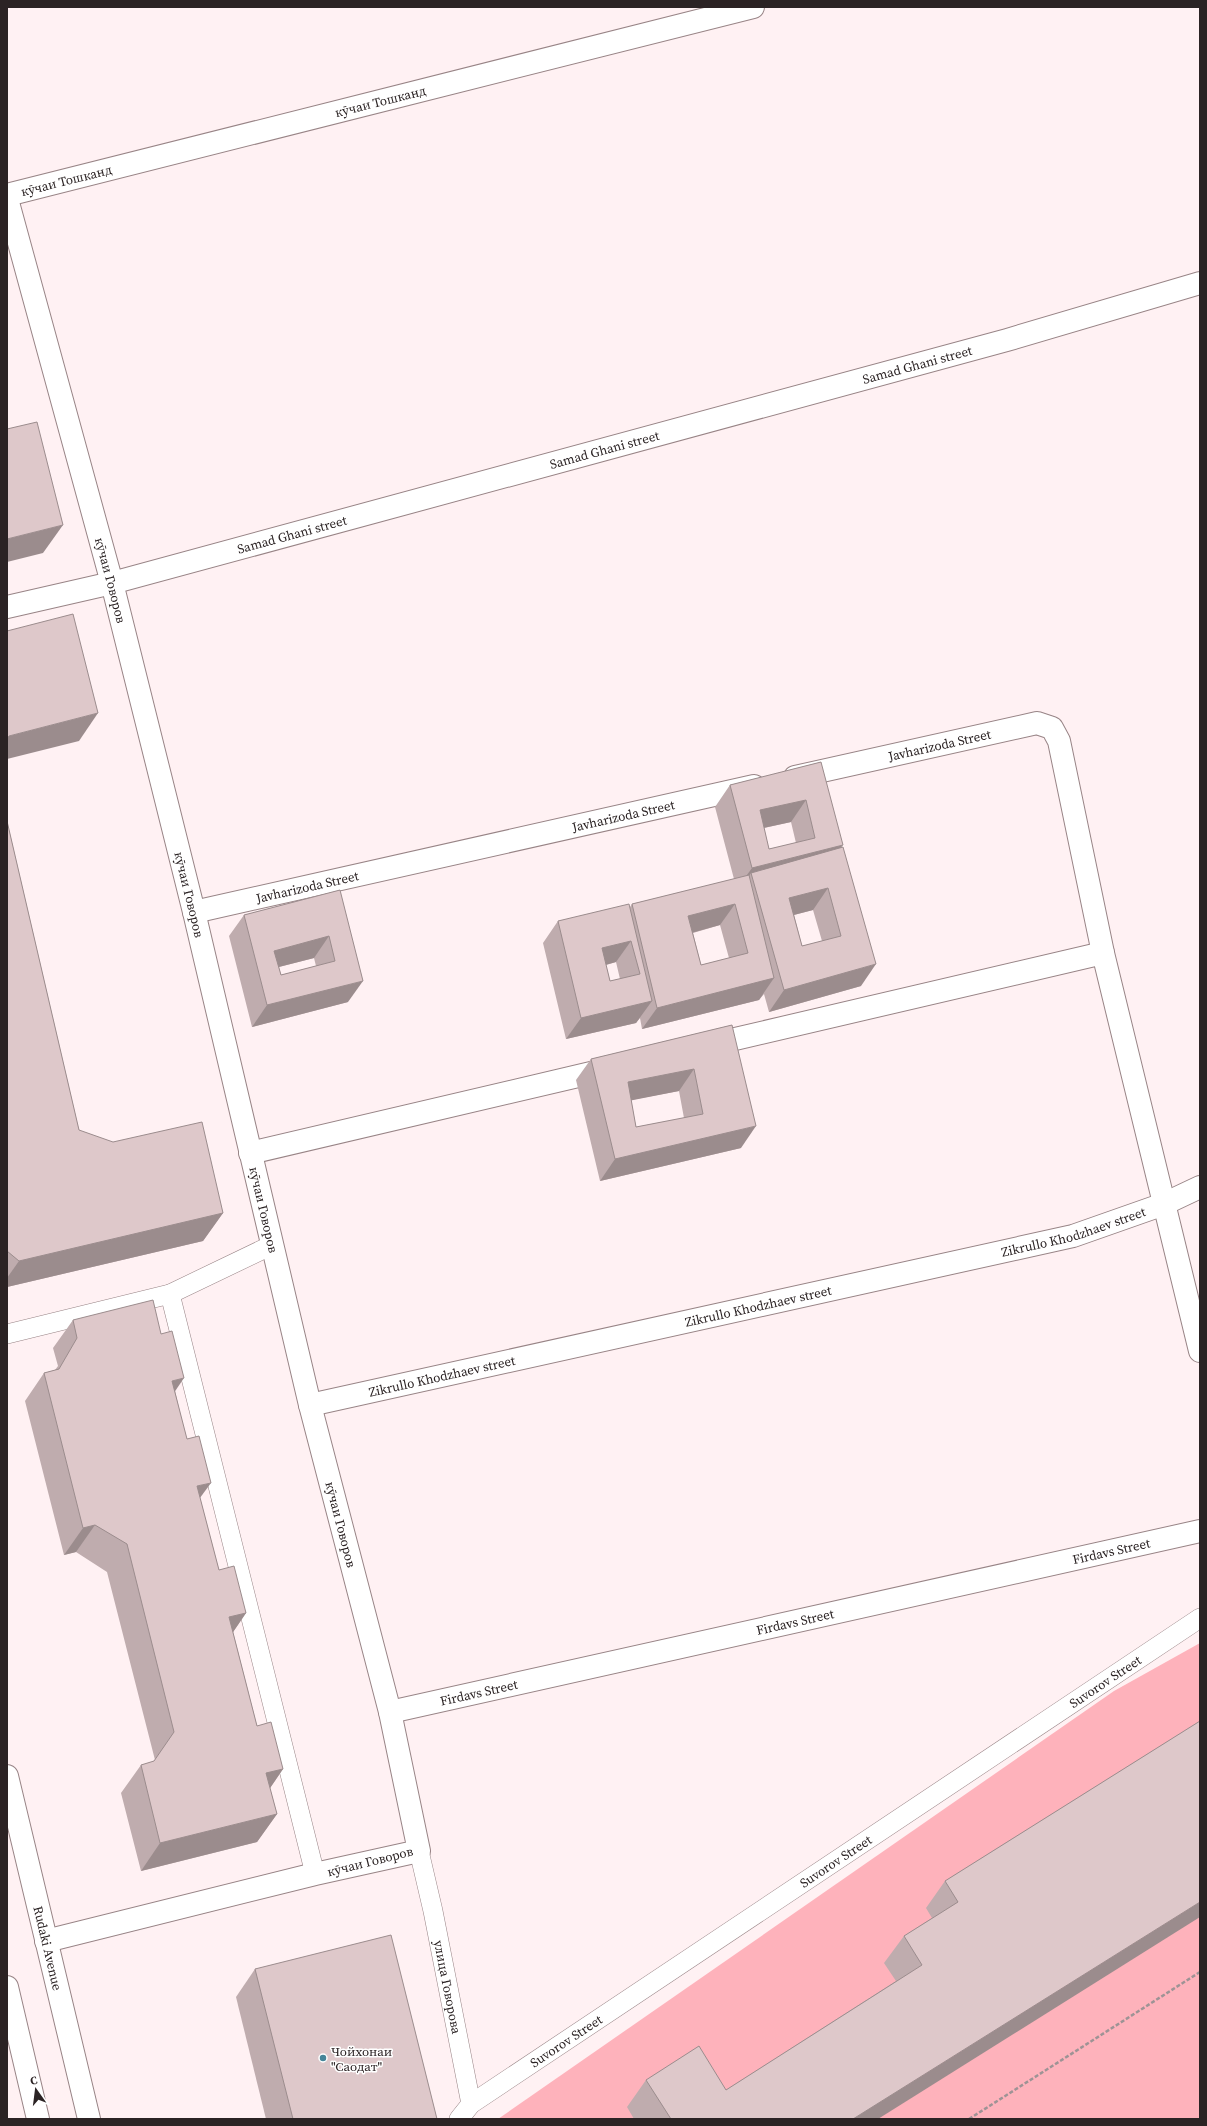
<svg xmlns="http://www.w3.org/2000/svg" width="1207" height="2126" font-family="'Source Serif 4',serif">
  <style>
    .green { fill: #feb2bb }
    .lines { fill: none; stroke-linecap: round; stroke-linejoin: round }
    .service-casing { stroke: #988486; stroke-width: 20 }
    .minor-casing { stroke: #988486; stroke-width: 24 }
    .trunk-casing { stroke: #988486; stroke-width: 24 }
    .path { stroke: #9e9395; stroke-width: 2.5; stroke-dasharray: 4 2; stroke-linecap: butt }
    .service { stroke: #fff; stroke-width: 19 }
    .minor { stroke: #fff; stroke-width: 22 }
    .trunk { stroke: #fff; stroke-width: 22 }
    .wall { fill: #bfacae; fill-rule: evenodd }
    .shaded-wall { fill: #9b8c8d }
    .building { fill: #dec8ca; stroke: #9b8c8d; fill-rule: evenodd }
    .poi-dot { fill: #458599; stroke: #fff; stroke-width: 1.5 }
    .labels { text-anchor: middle; stroke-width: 3; stroke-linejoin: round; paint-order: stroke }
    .street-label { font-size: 13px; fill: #2b2324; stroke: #fff }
    .poi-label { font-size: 13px; fill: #2b2324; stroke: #fff; text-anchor: start }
  </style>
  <rect width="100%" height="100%" fill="#fff1f3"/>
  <path class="green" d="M1200 1643V2119H498L1114 1691Z"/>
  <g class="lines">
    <defs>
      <g id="service">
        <path d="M170 1294 315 1874"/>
        <path d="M7 1334 170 1294 272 1245"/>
        <path id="s1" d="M419 1851 433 1911 471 2104 459 2119"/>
        <path id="s2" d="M471 2104 1200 1618"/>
      </g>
      <g id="minor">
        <path id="s3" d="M7 195 753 7"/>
        <path id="s4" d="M7 199 112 583 194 912 310 1405 390 1712 419 1851 315 1874 46 1941"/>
        <path id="s5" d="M7 607 112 583 1007 340 1200 283"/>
        <path id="s6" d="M795 777 1037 723 1052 728 1059 741 1103 953 1200 1351"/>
        <path id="s7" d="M194 912 754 786"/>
        <path d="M705 1046 1103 953"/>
        <path d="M250 1153 608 1069"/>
        <path id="s8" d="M310 1405 1073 1236 1164 1204 1200 1187"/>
        <path id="s9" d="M390 1712 1200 1531"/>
      </g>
      <g id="trunk">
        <path id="s10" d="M7 1776 89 2119"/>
        <path d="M7 1987 38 2119"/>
      </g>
    </defs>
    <use href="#service" class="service-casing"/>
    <use href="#minor" class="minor-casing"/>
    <use href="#trunk" class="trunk-casing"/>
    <path class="path" d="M969 2119 1200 1972"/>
    <use href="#service" class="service"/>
    <use href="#minor" class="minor"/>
    <use href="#trunk" class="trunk"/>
  </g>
  <g class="wall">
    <path d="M821 762 840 848 861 986 769 1012 764 994 759 1000 642 1029 640 1018 636 1023 566 1039 543 943 558 921 630 907 632 904 734 879 715 807 730 785ZM791 822 796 843 769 849 764 828ZM813 910 822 941 802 946 794 915ZM720 925 729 958 701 965 693 933ZM616 962 620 979 610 981 606 965Z"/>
    <path d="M7 821 79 1130 223 1213 203 1241 7 1287Z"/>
    <path d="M340 890 348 1002 252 1027 229 936 244 915ZM314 958 316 966 281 975 279 967Z"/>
    <path d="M732 1025 741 1148 600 1181 576 1080 591 1059ZM679 1091 684 1118 636 1127 631 1100Z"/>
    <path d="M73 1320 175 1391 200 1498 219 1570 246 1613 233 1632 257 1726 283 1769 270 1788 277 1814 257 1842 141 1871 121 1793 141 1765 153 1762 155 1760 107 1572 76 1552 64 1555 25 1401 44 1373 55 1370 58 1366 53 1348Z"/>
    <path d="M1200 1721 878 2119H634L627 2107 646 2080 726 2090 896 1981 884 1963 904 1936 932 1918 926 1908 945 1881Z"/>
    <path d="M255 1969 437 2119H266L236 1997Z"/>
  </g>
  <g class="shaded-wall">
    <path d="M63 525 43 553 7 562V539Z"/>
    <path d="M98 713 79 741 7 759V738L9 736Z"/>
    <path d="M806 800 791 822 745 832 760 810Z"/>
    <path d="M843 845 827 866 751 873 741 888 736 890 752 868Z"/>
    <path d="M828 888 813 910 774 920 789 898Z"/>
    <path d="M735 904 720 925 673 938 688 916Z"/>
    <path d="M329 936 314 958 259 972 274 951Z"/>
    <path d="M631 941 616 962 587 970 602 948Z"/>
    <path d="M876 964 861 986 769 1012 784 990Z"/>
    <path d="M774 978 759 1000 642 1029 657 1008Z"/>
    <path d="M363 981 348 1002 252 1027 267 1005Z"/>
    <path d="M652 1001 636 1023 566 1039 581 1018Z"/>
    <path d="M694 1069 679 1091 613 1104 628 1082Z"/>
    <path d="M756 1126 741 1148 600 1181 615 1159Z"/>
    <path d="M223 1213 203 1241 7 1287V1278L19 1261Z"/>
    <path d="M184 1378 165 1406 172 1381Z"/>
    <path d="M211 1483 191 1510 197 1486Z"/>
    <path d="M95 1525 76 1552 64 1555 83 1528Z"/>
    <path d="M246 1613 227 1641 229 1617Z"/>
    <path d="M283 1769 264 1797 266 1773Z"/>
    <path d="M277 1814 257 1842 141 1871 160 1843Z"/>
    <path d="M1200 1902V1917L878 2119H853Z"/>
  </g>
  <g class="building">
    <path d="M37 422 63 525 7 539V429Z"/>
    <path d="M73 614 98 713 9 736 7 739V631Z"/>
    <path d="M821 762 843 845 752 868 730 785ZM806 800 815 838 769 849 760 810Z"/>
    <path d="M7 821 79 1130 113 1142 202 1122 223 1213 19 1261 7 1251Z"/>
    <path d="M843 847 876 964 784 990 751 873ZM828 888 841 936 802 946 789 898Z"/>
    <path d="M749 875 774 978 657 1008 632 904ZM735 904 748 953 701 965 688 916Z"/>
    <path d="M340 890 363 981 267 1005 244 915ZM329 936 335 961 281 975 274 951Z"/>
    <path d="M629 904 652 1001 581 1018 558 921ZM631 941 640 974 610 981 602 948Z"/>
    <path d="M732 1025 756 1126 615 1159 591 1059ZM694 1069 703 1114 636 1127 628 1082Z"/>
    <path d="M153 1300 161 1334 172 1331 184 1378 172 1381 187 1439 199 1436 211 1483 197 1486 219 1570 234 1566 246 1613 229 1617 257 1726 271 1722 283 1769 266 1773 277 1814 160 1843 141 1765 154 1761 174 1732 127 1544 95 1525 83 1528 44 1373 59 1369 77 1338 73 1320Z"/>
    <path d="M1200 1721V1902L853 2119H671L646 2080 699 2046 726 2090 922 1965 904 1936 958 1902 945 1881Z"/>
    <path d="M391 1935 437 2119H293L255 1969Z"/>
  </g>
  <circle class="poi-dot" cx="323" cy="2058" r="4"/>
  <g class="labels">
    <g class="street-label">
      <text dy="5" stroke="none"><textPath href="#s3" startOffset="385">кӯчаи Тошканд</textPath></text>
      <text dy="5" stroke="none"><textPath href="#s3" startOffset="61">кӯчаи Тошканд</textPath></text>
      <text dy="5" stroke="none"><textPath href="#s5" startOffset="942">Samad Ghani street</textPath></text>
      <text dy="5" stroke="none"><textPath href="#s5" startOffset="618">Samad Ghani street</textPath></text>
      <text dy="5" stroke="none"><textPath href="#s5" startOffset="294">Samad Ghani street</textPath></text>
      <text dy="5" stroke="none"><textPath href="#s4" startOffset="395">кӯчаи Говоров</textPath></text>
      <text dy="5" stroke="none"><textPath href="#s6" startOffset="148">Javharizoda Street</textPath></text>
      <text dy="5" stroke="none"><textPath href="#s7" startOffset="440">Javharizoda Street</textPath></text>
      <text dy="5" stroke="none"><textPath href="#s7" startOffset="116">Javharizoda Street</textPath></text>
      <text dy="5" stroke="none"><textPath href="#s4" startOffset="719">кӯчаи Говоров</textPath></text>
      <text dy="5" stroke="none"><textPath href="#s4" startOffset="1043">кӯчаи Говоров</textPath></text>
      <text dy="5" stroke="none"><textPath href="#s8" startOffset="783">Zikrullo Khodzhaev street</textPath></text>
      <text dy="5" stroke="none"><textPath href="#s8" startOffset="459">Zikrullo Khodzhaev street</textPath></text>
      <text dy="5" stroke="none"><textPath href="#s8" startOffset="135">Zikrullo Khodzhaev street</textPath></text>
      <text dy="5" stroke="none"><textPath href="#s4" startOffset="1367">кӯчаи Говоров</textPath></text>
      <text dy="5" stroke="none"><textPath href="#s9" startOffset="739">Firdavs Street</textPath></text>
      <text dy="5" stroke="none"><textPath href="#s9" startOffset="415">Firdavs Street</textPath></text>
      <text dy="5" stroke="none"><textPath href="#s2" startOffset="762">Suvorov Street</textPath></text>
      <text dy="5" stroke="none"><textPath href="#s9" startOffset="91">Firdavs Street</textPath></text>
      <text transform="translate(370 1861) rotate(-14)" y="5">кӯчаи Говоров</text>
      <text dy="5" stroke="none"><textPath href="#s2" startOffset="438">Suvorov Street</textPath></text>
      <text dy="5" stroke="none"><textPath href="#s10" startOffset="177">Rudaki Avenue</textPath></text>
      <text dy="5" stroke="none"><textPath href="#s1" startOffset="139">улица Говорова</textPath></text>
      <text dy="5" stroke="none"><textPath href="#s2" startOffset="114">Suvorov Street</textPath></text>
    </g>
    <g class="poi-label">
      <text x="331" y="2056">Чойхонаи<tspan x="331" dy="15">"Саодат"</tspan></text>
    </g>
  </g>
  <rect width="1207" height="2126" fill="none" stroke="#2b2324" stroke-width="16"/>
  <g transform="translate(36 2090) rotate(346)" stroke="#ffffff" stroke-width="3" paint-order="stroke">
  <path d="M0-3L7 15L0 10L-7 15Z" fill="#2b2324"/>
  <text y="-6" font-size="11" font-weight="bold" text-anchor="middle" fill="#2b2324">С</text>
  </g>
</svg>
